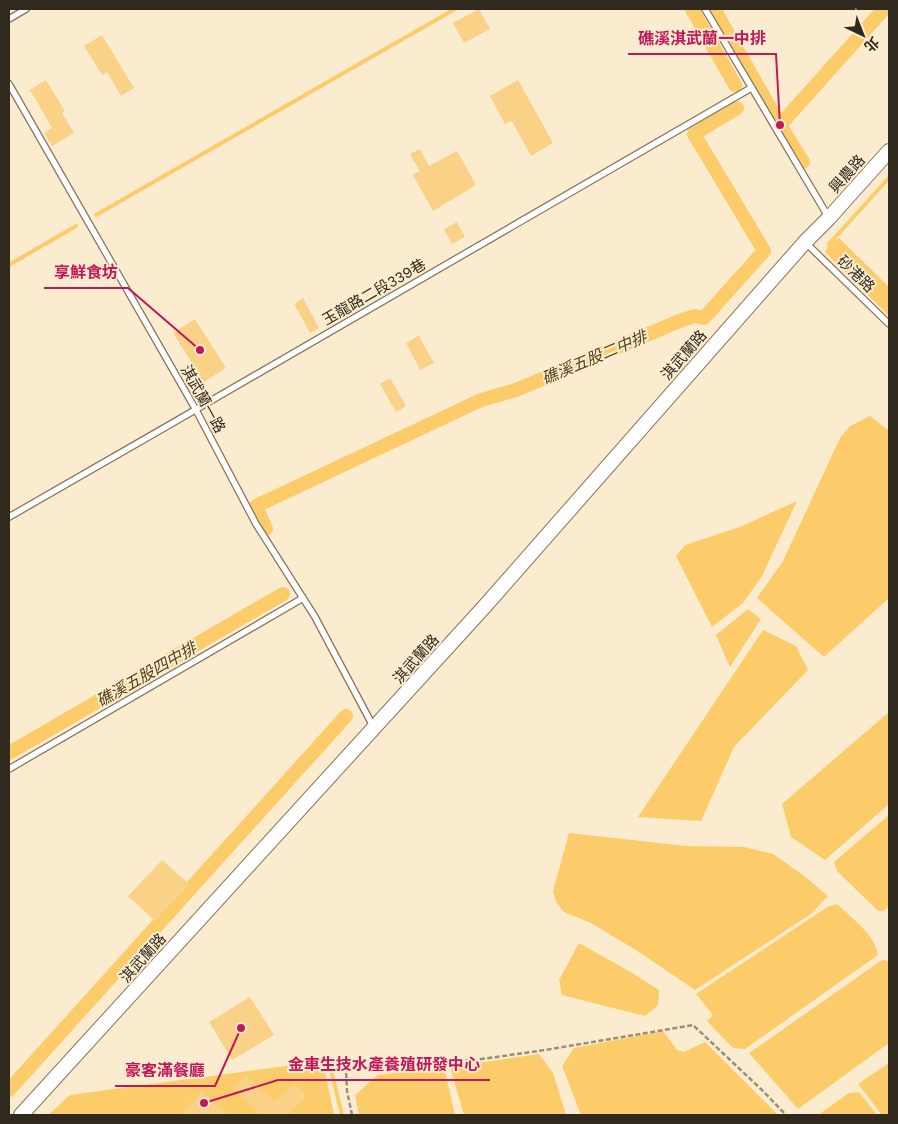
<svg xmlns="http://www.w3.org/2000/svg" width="898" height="1124" font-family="'Work Sans','Noto Sans TC',sans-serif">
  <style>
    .water { fill: #fdcc6a }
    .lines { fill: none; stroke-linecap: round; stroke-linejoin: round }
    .stream { stroke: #fdcc6a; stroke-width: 4 }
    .canal { stroke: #fdcc6a; stroke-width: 14 }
    .building { fill: #f9d287 }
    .service-casing { stroke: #82755c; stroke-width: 8 }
    .tertiary-casing { stroke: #82755c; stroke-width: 16 }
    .path { stroke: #998e7a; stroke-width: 2.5; stroke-dasharray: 5 2.5; stroke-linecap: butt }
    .service { stroke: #fff; stroke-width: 5.5 }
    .tertiary { stroke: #fff; stroke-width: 14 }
    .labels { text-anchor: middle; stroke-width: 4; stroke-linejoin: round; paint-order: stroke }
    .street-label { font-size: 15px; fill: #2f291e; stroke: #fbeccf }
    .water-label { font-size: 16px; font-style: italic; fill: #533f16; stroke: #fbeccf }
    .leader { fill: none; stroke: #c2185b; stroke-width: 2 }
    .callout-dot { fill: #c2185b; stroke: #fbeccf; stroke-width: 2 }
    .callout-label { font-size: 16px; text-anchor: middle; font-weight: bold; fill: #c2185b; stroke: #fbeccf; stroke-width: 4; stroke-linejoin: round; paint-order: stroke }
  </style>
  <rect width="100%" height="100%" fill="#fbeccf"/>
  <g class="water">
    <path d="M839 238 889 287V316L825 252 829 244Z"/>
    <path d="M870 416 889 431V598L824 657 757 598 783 561 840 438 850 426Z"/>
    <path d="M797 501 762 576 743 603 712 627 676 556 685 545 740 527Z"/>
    <path d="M748 609 761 619 730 667 716 635Z"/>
    <path d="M763 630 796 646 808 670 734 747 701 821 638 817Z"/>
    <path d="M889 712V804L825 860 791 837 782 804Z"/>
    <path d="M889 815V907L883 911H878L837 871 834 862Z"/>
    <path d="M569 833 685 846 744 847 773 854 803 875 828 896 811 914 695 990 636 950 591 923 564 912 556 902 553 891Z"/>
    <path d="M837 904C850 916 877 937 878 955L745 1049 733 1048 707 1021 713 1015 696 994 829 906Z"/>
    <path d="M579 943 629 971 659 990 658 1005 645 1016 562 995 559 980Z"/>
    <path d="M882 960 889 961V1043L798 1109 749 1053Z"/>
    <path d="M663 1031 677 1050 684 1052 705 1042 778 1115H581L562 1066 574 1048Z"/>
    <path d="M539 1054 553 1073 566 1115H464L450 1067Z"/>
    <path d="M323 1061 334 1115H48L70 1095Z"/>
    <path d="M889 1063V1115H882L858 1084Z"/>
    <path d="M444 1067 455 1115H359L355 1095 378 1075Z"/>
    <path d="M859 1092 877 1115H818L849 1093Z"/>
  </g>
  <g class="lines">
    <g class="stream">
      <path d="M96 215 455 9"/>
      <path d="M829 244 889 178"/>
      <path d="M9 265 76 226"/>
      <path d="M331 1070 342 1115"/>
    </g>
    <g class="canal">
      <path d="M692 9 735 85"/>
      <path d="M714 9 780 125"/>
      <path d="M803 162 780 125 884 9"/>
      <path d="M266 529 256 506 481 400 516 390 682 320 695 316 704 318 764 251 694 134 737 108"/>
      <path d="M9 753 283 594"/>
      <path d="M9 1090 346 716"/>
    </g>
  </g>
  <g class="building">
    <path d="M479 9 490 29 464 43 453 23Z"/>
    <path d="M102 35 134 88 121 96 107 72 102 75 84 46Z"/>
    <path d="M46 80 65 111 62 113 74 133 52 146 44 133 52 128 30 90Z"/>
    <path d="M518 80 553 143 531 156 512 121 505 124 490 96Z"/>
    <path d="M420 149 429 166 457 151 476 185 433 211 413 175 420 171 410 154Z"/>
    <path d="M457 222 465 237 452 244 444 229Z"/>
    <path d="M303 298 319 328 310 333 294 304Z"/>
    <path d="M195 319 226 368 204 382 173 333Z"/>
    <path d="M420 335V338L434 363 420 370 406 343Z"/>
    <path d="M390 378 406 406 396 412 380 384Z"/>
    <path d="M162 860 190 885 155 921 128 896Z"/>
    <path d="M250 997 274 1035 232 1060 209 1022Z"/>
    <path d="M246 1075 275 1102 293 1083 307 1096 288 1115H261L233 1089Z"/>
    <path d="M202 1091 230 1115H181Z"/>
  </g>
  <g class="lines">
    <defs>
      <g id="service">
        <path d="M705 9 829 218"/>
        <path d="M9 19 26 9"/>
        <path d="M9 84 196 410 256 524 315 617 373 726"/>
        <path d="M805 242 889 324"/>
        <path d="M9 517C257 375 504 231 751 88"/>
        <path d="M9 769 303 598"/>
      </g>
      <path id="tertiary" d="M21 1115 485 606 805 242 829 218 889 151"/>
    </defs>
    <use href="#service" class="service-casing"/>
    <use href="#tertiary" class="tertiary-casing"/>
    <path class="path" d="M352 1115 347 1091 346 1070 358 1067 475 1060 545 1050 693 1025 762 1090 786 1115"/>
    <use href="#service" class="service"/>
    <use href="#tertiary" class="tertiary"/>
  </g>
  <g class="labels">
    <g class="street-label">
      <text transform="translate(847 174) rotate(-48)" y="5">興農路</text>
      <text transform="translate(856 274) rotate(44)" y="5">砂港路</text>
      <text transform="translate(374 292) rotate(-30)" y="5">玉龍路二段339巷</text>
      <text transform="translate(684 355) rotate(-49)" y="5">淇武蘭路</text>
      <text transform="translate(203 399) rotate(61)" y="5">淇武蘭一路</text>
      <text transform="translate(416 659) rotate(-48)" y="5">淇武蘭路</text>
      <text transform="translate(143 958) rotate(-48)" y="5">淇武蘭路</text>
    </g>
    <g class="water-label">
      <text transform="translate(594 357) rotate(-23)" y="6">礁溪五股二中排</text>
      <text transform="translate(146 674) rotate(-30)" y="6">礁溪五股四中排</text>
    </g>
  </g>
  <path class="leader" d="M780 125L776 54H628M200 350L128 288H44M204 1103L278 1080H490M241 1028L215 1086H115"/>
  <g class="callout-dot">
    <circle cx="780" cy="125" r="5"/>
    <circle cx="200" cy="350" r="5"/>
    <circle cx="204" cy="1103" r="5"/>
    <circle cx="241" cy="1028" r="5"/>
  </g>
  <g class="callout-label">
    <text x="702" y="44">礁溪淇武蘭一中排</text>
    <text x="86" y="278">享鮮食坊</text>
    <text x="384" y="1070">金車生技水產養殖研發中心</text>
    <text x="165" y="1076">豪客滿餐廳</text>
  </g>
  <rect width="898" height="1124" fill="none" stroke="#2f291e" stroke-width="20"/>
  <g transform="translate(863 35) rotate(137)" stroke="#fbeccf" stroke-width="4" paint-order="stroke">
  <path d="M0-4L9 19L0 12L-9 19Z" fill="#2f291e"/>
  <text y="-8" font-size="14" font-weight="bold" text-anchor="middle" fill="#2f291e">北</text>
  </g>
</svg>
